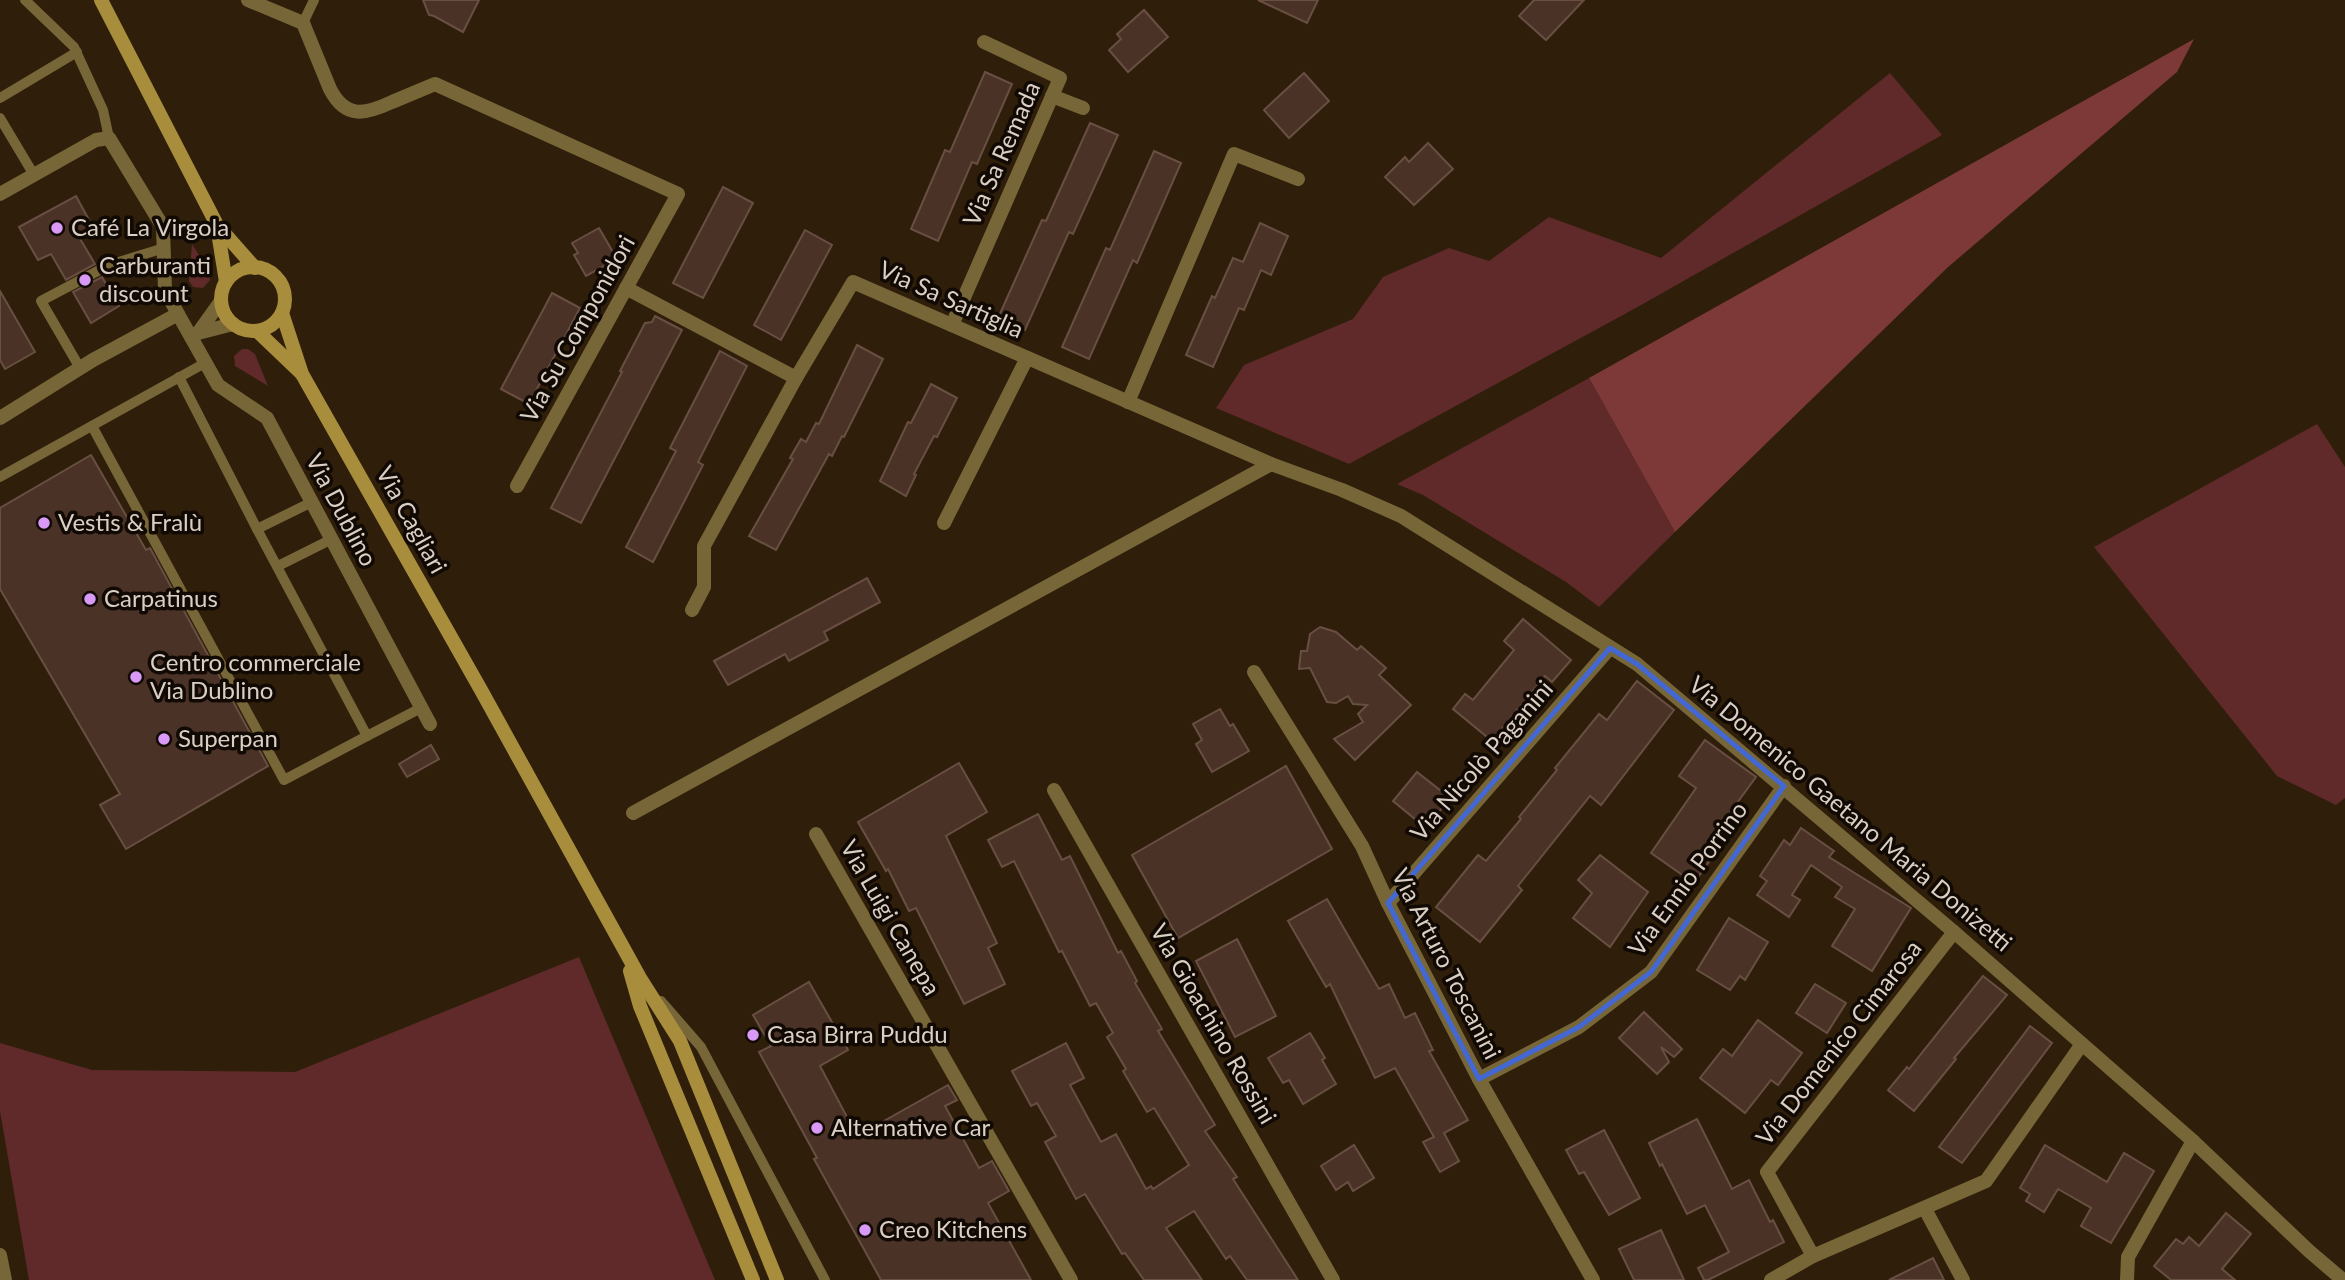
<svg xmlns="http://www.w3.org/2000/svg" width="2345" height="1280" font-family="Lato,sans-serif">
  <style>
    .green { fill: #5f2a29 }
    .forest { fill: #7c3938 }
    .building { fill: #4a3227; stroke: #694f43; stroke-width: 2 }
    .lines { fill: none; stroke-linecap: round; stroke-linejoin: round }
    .service { stroke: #776637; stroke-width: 10 }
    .minor { stroke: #776637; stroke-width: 14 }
    .secondary { stroke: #a88d3d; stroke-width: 14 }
    .marked { fill: none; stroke: #4368d4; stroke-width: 5; stroke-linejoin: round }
    .poi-dot { fill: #d99af7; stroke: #110903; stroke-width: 2.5 }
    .labels { text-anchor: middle; stroke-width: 7; stroke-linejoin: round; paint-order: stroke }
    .street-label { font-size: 24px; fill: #dacfc4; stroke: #110903 }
    .poi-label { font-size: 24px; fill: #dacfc4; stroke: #110903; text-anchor: start }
  </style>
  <rect width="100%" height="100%" fill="#2e1e0a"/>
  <g class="green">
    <path d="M1890 73 1942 135 1634 309 1349 464 1216 408 1244 365 1353 319 1383 277 1449 248 1489 261 1549 217 1661 258Z"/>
    <path d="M192 244 210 273V280L203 288 193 287 189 281Z"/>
    <path d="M242 349H248L255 354 268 386 235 366 234 356Z"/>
    <path d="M1589 378 1675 532 1599 607 1566 582 1423 495 1397 484Z"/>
    <path d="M2317 424 2345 467V798L2336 805 2277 776 2094 547Z"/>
    <path d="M579 957 715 1280H29L0 1111V1043L92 1070 295 1072Z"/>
  </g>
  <path class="forest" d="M2194 39 2177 72 1947 268 1675 532 1589 378Z"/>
  <g class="building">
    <path d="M423 0H479L463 32 434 16 429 15Z"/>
    <path d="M1258 0H1318L1307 23Z"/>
    <path d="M1534 0H1584L1546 40 1519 16Z"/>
    <path d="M1144 10 1168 37 1128 72 1109 50 1121 39 1117 34Z"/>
    <path d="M985 72 1012 84 977 164 972 162 938 241 911 229 945 150 950 152Z"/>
    <path d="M1304 73 1329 101 1289 138 1264 110Z"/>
    <path d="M1090 123 1118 135 1073 234 1069 232 1025 330 998 318 1042 220 1046 221Z"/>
    <path d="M1428 143 1453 169 1414 205 1385 177 1405 157 1409 162Z"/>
    <path d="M1154 151 1181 163 1137 263 1133 260 1089 359 1062 347 1106 248 1110 250Z"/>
    <path d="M723 187 753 203 703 298 673 283Z"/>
    <path d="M76 196 94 229 79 237 95 264 66 280 51 254 38 260 19 227Z"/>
    <path d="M1260 223 1288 236 1271 275 1261 270 1244 310 1239 308 1213 367 1186 355 1212 296 1215 298 1233 258 1243 262Z"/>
    <path d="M599 228 617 259 586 276 574 255 578 253 572 243Z"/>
    <path d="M805 230 832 245 781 340 754 325Z"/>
    <path d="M102 277 119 306 91 323 73 292Z"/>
    <path d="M0 291 35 352 5 369 0 360Z"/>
    <path d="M552 293 580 308 529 404 501 389Z"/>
    <path d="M655 316 682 330 581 523 551 508 622 372 620 371 645 323 652 322Z"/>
    <path d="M857 345 883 359 844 437 842 436 832 456 829 454 776 550 749 536 793 459 790 458 801 439 806 442 816 423 819 424Z"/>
    <path d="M720 351 747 366 698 462 703 465 653 562 626 547 676 451 670 448Z"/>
    <path d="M931 384 957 398 937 437 934 436 914 474 916 475 906 496 880 481 908 422 911 423Z"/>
    <path d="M91 455 146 550 150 548 268 766 126 849 100 805 120 794 0 589V508Z"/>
    <path d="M867 578 880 602 824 632 828 640 789 661 785 654 728 685 714 661Z"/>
    <path d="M1523 619 1571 660 1552 682 1545 676 1492 741 1453 709 1465 694 1473 700 1514 650 1504 641Z"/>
    <path d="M1320 627 1336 632 1357 650 1361 646 1386 668 1379 675 1411 705 1355 760 1334 739 1363 722 1358 714 1367 705 1353 704 1348 696 1336 703 1327 702 1310 668 1299 669 1301 651H1307L1310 634Z"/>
    <path d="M1637 681 1674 710 1601 805 1590 796 1518 886 1522 890 1480 942 1436 907 1478 855 1486 861 1521 819 1519 817 1557 770 1555 768 1599 714 1607 720Z"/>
    <path d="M1220 709 1230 726 1233 724 1249 751 1212 772 1196 744 1202 740 1193 724Z"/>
    <path d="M1705 740 1756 777 1718 829 1727 836 1694 883 1651 853 1696 788 1679 776Z"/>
    <path d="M431 745 439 759 407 777 399 764Z"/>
    <path d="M959 763 987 812 946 836 997 943 988 948 1005 984 964 1004 916 908 909 911 888 869 886 871 858 822Z"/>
    <path d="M1286 766 1332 849 1178 938 1132 855Z"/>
    <path d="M1417 772 1450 798 1426 828 1393 801Z"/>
    <path d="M1038 814 1062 860 1070 856 1118 953 1121 951 1137 981 1135 983 1162 1029 1158 1031 1215 1125 1205 1131 1237 1177 1233 1179 1298 1280H1247L1230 1256 1226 1259 1194 1211 1166 1228 1202 1280H1144L1125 1253 1122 1254 1085 1194 1076 1199 1045 1142 1056 1136 1037 1103 1031 1106 1012 1071 1066 1043 1084 1078 1070 1085 1101 1142 1116 1134 1146 1189 1151 1186 1153 1189 1189 1165 1154 1108 1147 1112 1123 1071 1126 1069 1107 1037 1113 1033 1096 1003 1090 1006 1062 951 1059 952 1014 861 1002 867 988 840Z"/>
    <path d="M1801 828 1834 851 1829 857 1911 908 1872 971 1832 946 1855 909 1835 897 1842 887 1811 865 1792 895 1800 900 1789 917 1757 895 1767 881 1760 876 1784 840 1790 845Z"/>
    <path d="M1600 855 1648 892 1610 947 1573 918 1592 893 1578 880Z"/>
    <path d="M1327 899 1379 989 1389 984 1405 1018 1415 1013 1433 1050 1429 1051 1468 1120 1444 1133 1459 1161 1440 1172 1423 1142 1434 1137 1395 1068 1375 1078 1330 984 1326 987 1288 921Z"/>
    <path d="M1729 918 1768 942 1745 980 1740 976 1730 990 1697 970Z"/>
    <path d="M1237 939 1276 1016 1235 1037 1196 961Z"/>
    <path d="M1983 976 2007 995 1954 1058 1956 1059 1914 1111 1888 1090 1907 1067 1909 1069Z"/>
    <path d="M809 982 848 1050 820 1066 857 1136 948 1085 957 1100 945 1106 979 1168 992 1161 1009 1191 988 1203 1031 1280H881L814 1159 817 1158 759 1052 771 1046 753 1015Z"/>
    <path d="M1815 984 1846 1003 1827 1033 1796 1013Z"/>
    <path d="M1644 1012 1682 1049 1674 1057 1661 1047 1669 1062 1657 1074 1619 1038Z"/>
    <path d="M1758 1020 1802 1053 1778 1085 1771 1080 1745 1113 1700 1078 1723 1049 1732 1056Z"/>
    <path d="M2030 1026 2052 1043 1962 1163 1939 1147Z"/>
    <path d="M1310 1033 1325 1058 1322 1060 1336 1084 1303 1104 1289 1080 1283 1083 1268 1058Z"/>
    <path d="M1697 1119 1732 1189 1749 1180 1770 1222 1773 1220 1784 1242 1708 1280H1704L1698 1268 1729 1252 1705 1205 1687 1214 1662 1164 1660 1166 1649 1143Z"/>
    <path d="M1604 1130 1640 1198 1609 1215 1584 1172 1579 1174 1566 1150Z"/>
    <path d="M1354 1145 1374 1178 1353 1191 1348 1182 1336 1190 1321 1166Z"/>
    <path d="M2045 1145 2107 1182 2124 1153 2154 1171 2111 1243 2081 1226 2091 1208 2058 1189 2044 1212 2026 1201 2030 1194 2020 1188Z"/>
    <path d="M2226 1213 2251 1234 2222 1269 2235 1280H2171L2154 1266 2176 1239 2183 1244 2189 1237 2199 1246Z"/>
    <path d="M1661 1230 1684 1280H1634L1619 1249Z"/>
    <path d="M1933 1258 1944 1280H1889Z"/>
  </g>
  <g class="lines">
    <g class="service">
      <path d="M25 0 74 47 103 110 109 138"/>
      <path d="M303 23 314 0"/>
      <path d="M0 98 77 52"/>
      <path d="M0 118 34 175"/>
      <path d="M80 368 41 301 109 265 164 248"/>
      <path d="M179 377 257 529 367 736 421 708"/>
      <path d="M92 426 284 780 367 736"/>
      <path d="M0 477 205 363"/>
      <path d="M257 529 312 502"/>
      <path d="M278 566 332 539"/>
      <path d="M661 1001 701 1047 825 1280"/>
    </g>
    <g class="minor">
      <path d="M248 0 303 23 330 89C346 120 366 114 392 102 406 96 421 90 435 84L678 194 517 486"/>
      <path d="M1052 96 1083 108"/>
      <path d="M0 194 96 140 109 138 163 227 165 290 178 314 218 385 267 418 430 724"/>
      <path d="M626 288 796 378"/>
      <path d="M952 325 1060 78 984 42"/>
      <path d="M198 333 221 301"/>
      <path d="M191 337 198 333 233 324"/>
      <path d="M1128 402 1234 154 1298 179"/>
      <path d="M0 418 93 360 178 314"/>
      <path d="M944 523 1027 358"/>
      <path d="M692 610 704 587V546L796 378 853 282 1271 464 1342 490 1401 516 1637 664 1954 932 2193 1141 2309 1251 2343 1280"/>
      <path d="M1254 672 1362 846 1388 903 1479 1079 1593 1280"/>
      <path d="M1054 790 1333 1280"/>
      <path d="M633 813 1271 464"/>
      <path d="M816 834 1071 1280"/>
      <path d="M1388 903 1610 648"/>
      <path d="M1479 1079 1579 1027 1651 972 1784 786"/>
      <path d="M1925 1209 1963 1280"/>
      <path d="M0 1255 5 1280"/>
      <path d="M1813 1256 1767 1172 1954 932"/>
      <path d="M1771 1280 1813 1256 1986 1181 2082 1044"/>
      <path d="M2127 1280 2128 1257 2193 1141"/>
    </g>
    <g class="secondary">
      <path d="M101 0 217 225 255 268"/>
      <path d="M217 226 226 282"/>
      <circle cx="253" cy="299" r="32"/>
      <path d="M282 313 302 374 481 690 640 978 680 1041 777 1280"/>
      <path d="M257 331 301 373"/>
      <path d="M630 971 640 1006 753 1280"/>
    </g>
  </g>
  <path class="marked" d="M1610 648 1637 664 1784 786 1651 972 1579 1027 1479 1079 1388 903Z"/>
  <g class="poi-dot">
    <circle cx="57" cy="228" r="7"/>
    <circle cx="85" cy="280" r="7"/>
    <circle cx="44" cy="523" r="7"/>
    <circle cx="90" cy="599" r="7"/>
    <circle cx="136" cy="677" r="7"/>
    <circle cx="164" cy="739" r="7"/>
    <circle cx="753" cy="1035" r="7"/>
    <circle cx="817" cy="1128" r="7"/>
    <circle cx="865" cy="1230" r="7"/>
  </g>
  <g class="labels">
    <g class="street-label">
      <text transform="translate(1002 154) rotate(-66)" y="8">Via Sa Remada</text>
      <text transform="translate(951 300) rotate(24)" y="8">Via Sa Sartiglia</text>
      <text transform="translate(578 329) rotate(-61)" y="8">Via Su Componidori</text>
      <text transform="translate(341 510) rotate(62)" y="8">Via Dublino</text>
      <text transform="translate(411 520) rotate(61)" y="8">Via Cagliari</text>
      <text transform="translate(1482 761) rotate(-49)" y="8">Via Nicolò Paganini</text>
      <text transform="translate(1850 814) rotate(40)" y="8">Via Domenico Gaetano Maria Donizetti</text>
      <text transform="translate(1688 879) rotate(-54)" y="8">Via Ennio Porrino</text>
      <text transform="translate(890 918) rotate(60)" y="8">Via Luigi Canepa</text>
      <text transform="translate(1446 964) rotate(63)" y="8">Via Arturo Toscanini</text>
      <text transform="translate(1213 1024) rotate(60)" y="8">Via Gioachino Rossini</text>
      <text transform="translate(1839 1043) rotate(-52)" y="8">Via Domenico Cimarosa</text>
    </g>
    <g class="poi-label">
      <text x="71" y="236">Café La Virgola</text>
      <text x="99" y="274">Carburanti<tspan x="99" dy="28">discount</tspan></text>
      <text x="58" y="531">Vestis &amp; Fralù</text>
      <text x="104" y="607">Carpatinus</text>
      <text x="150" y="671">Centro commerciale<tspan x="150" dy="28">Via Dublino</tspan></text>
      <text x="178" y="747">Superpan</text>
      <text x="767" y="1043">Casa Birra Puddu</text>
      <text x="831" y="1136">Alternative Car</text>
      <text x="879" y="1238">Creo Kitchens</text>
    </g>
  </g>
</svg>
